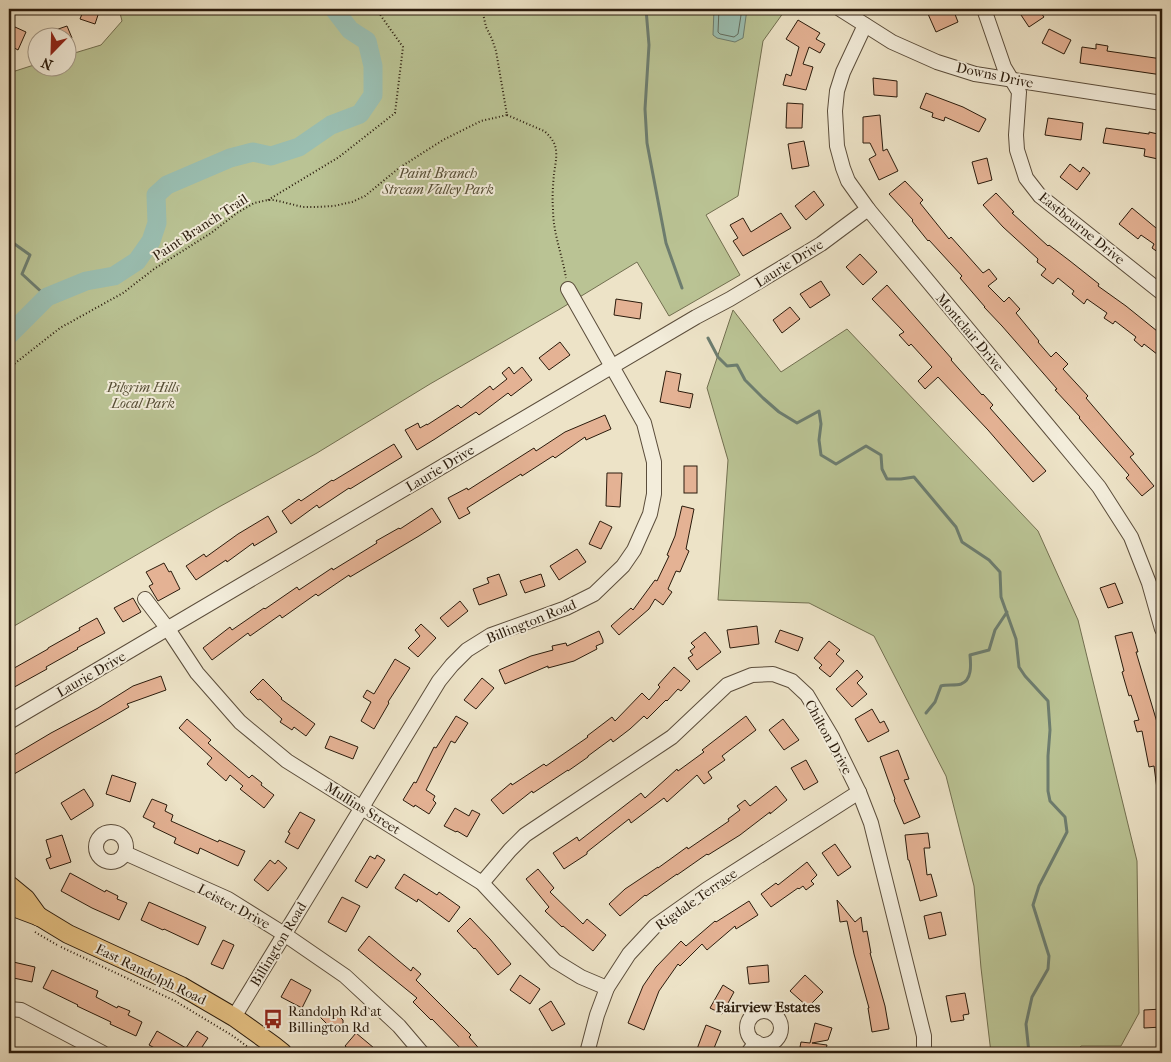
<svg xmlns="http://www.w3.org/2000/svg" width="1171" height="1062" font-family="'IM FELL French Canon',serif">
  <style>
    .green { fill: #bac394; stroke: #726f50 }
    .water { fill: #9abeb1; stroke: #6d7d6f }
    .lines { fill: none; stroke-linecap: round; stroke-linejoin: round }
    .shore { stroke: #626c5e; stroke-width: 1 }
    .stream { stroke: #6d7d6f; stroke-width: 3 }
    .river { stroke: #9abeb1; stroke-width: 19 }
    .building { fill: #e4b294; stroke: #2a1b0c }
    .minor-casing { stroke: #5b4d3b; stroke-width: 16 }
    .major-casing { stroke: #2a1b0c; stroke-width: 20 }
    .path { stroke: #2a1b0c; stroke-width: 2; stroke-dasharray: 1 2.5; stroke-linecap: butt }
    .minor { stroke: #f3eddb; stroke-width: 14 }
    .major { stroke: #e6c284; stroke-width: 18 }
    .labels { text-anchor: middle; stroke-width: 4; stroke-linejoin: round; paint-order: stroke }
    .street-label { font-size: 14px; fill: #2a1b0c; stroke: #f3eddb }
    .park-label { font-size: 14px; font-style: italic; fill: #554d35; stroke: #f3eddb }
    .poi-label { font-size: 14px; fill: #2a1b0c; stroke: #f3eddb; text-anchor: start }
    .neighbourhood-label { font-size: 15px; font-weight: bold; fill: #2a1b0c; stroke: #f3eddb }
  </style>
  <rect width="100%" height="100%" fill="#ede3c7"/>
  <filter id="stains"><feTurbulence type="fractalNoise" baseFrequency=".004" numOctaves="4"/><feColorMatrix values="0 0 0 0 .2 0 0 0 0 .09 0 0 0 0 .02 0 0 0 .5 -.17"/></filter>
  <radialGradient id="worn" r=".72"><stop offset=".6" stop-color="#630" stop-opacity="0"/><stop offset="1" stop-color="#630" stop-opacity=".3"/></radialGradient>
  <g class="green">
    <path d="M119 9H786L763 41 738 196 706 215 740 275 669 316 637 262 560 309 430 384 317 453 219 507 9 629V73L37 64 38 68H68V55L101 45 122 21Z"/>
    <path d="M733 310 781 372 847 329 1038 531 1078 620 1137 861 1139 1013 1121 1046H1081L1077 1053H991L981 968 974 886 946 776 874 636 809 603 718 600 728 460 707 388Z"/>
  </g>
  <path class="water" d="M714 9H747L743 38 735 42 717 38 713 35Z"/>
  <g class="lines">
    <path class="shore" d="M719 9 718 32 720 34 734 37 738 34 742 9"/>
    <g class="stream">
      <path d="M646 9 649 45 645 109 647 143 666 243 682 288"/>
      <path d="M9 240 30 255 22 274 47 297"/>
      <path d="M708 338 718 357 727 366 737 365 745 380 763 398 779 412 797 423 819 411 821 424 819 440 821 455 836 464 866 446 881 455 882 469 887 479H901L914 477 956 527 962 542 989 560 1000 572 1001 597 1016 639 1019 667 1025 676 1048 701 1050 730 1048 756V791L1050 801 1065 817 1067 832 1039 886 1033 905 1049 956 1048 969 1032 997 1026 1024 1029 1053"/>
      <path d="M926 713 935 702 941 686C947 684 955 686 961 684 972 680 971 665 970 655L989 650 995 630 1007 612"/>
    </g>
    <path class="river" d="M9 335 47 297 86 281 114 276 137 261 151 241 157 223 156 195 167 185 230 158 253 152 271 156 299 147 331 125 360 114 373 95V66L367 41 350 30 334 9"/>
  </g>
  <g class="building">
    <path d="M84 9H100L95 24 80 19Z"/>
    <path d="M939 9H953L958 22 936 32 928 14Z"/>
    <path d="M1017 9H1038L1044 17 1029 27Z"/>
    <path d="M798 20 820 33 816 39 825 44 820 53 809 47 803 64 813 67 806 90 783 85 786 74 791 76 799 47 786 39Z"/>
    <path d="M67 26 72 38H38V36Z"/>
    <path d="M15 27 26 32 18 50 9 45V30L13 32Z"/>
    <path d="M1049 29 1071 40 1064 54 1042 43Z"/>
    <path d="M1096 44 1108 46 1107 51 1162 59V75L1080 63 1082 47 1096 49Z"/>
    <path d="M873 78 897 81V97L874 95Z"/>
    <path d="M926 93 963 107 986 119 979 132 945 117 944 121 932 117 933 113 920 108Z"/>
    <path d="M787 103 803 104 802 128H786Z"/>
    <path d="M880 115 883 151 887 149 898 171 879 180 869 159 876 155 870 143H863V117Z"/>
    <path d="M1048 118 1083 123 1081 140 1045 135Z"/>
    <path d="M1106 128 1149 134V132L1162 135V152H1160L1158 159 1144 156 1145 149 1103 143Z"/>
    <path d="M804 141 809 166 792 169 788 144Z"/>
    <path d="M987 158 992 180 978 184 972 162Z"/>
    <path d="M1070 164 1080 172 1083 167 1090 173 1077 190 1060 177Z"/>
    <path d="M905 181 923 200 920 203 949 239 951 237 983 273 989 269 997 279 988 286 1004 302 1009 297 1020 309 1016 313 1039 341 1038 342 1051 357 1056 352 1068 364 1063 369 1088 396 1086 398 1134 454 1130 457 1154 486 1142 496 1126 478 1129 475 1079 418 1080 417 1055 390 1057 389 1002 326 984 307H985L960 278 962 276 929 240 928 241 912 221 913 220 889 194Z"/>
    <path d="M814 191 824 205 806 220 795 206Z"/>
    <path d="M996 193 1014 212 1012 213 1048 246 1049 245 1070 261 1099 284 1098 286 1126 306 1162 335V358L1144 344 1142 347 1134 340 1136 337 1115 321 1113 324 1104 318 1107 313 1087 299 1084 304 1072 294 1074 291 1058 278 1053 284 1041 275 1046 269 1037 262 1038 259 1003 227 983 205Z"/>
    <path d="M1132 208 1162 233V255L1152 248 1154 244 1141 235 1138 239 1119 224Z"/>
    <path d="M781 213 791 228 743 256 733 241 738 238 730 225 743 218 751 232Z"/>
    <path d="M860 254 877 272 863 285 846 267Z"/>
    <path d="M821 281 830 295 810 308 800 294Z"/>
    <path d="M887 285 952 359 951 360 982 395 983 394 993 405 990 408 1046 471 1033 482 988 430 938 377 925 389 918 381 932 367 911 344 909 346 899 335 904 332 872 299Z"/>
    <path d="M616 299 642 303 640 319 614 315Z"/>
    <path d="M790 307 800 319 782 333 773 320Z"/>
    <path d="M560 342 570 355 549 370 539 358Z"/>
    <path d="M509 367 514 374 522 367 532 380 511 396 508 393 479 415 476 412 435 439 417 450 405 430 418 423 420 428 427 424V425L458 405 461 408 490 386 493 390 507 379 502 373Z"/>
    <path d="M666 371 681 374 678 391 693 394 690 408 660 402Z"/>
    <path d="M605 415 611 429 586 440 585 437 555 458 553 456 522 476 521 474 467 508 470 513 459 519 448 498 467 488 468 490 534 448 536 451 565 432Z"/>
    <path d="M394 444 402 457 350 489 349 488 319 508 317 505 291 524 282 511 299 499 301 501 332 480 333 481Z"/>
    <rect x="684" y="466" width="13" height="27"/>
    <path d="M607 473H622L620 507 606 506Z"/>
    <path d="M682 506 694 509 686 549 689 551 680 572 676 571 668 589 672 592 663 605 655 599 649 609 619 635 611 626 631 608 633 610 655 580 657 581 669 556 667 555 675 536Z"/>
    <path d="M432 508 441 522 419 536 350 577 349 575 318 596 316 594 282 618 280 615 250 636 248 633 212 660 203 648 230 627 232 630 264 608 265 609 297 587 299 590 332 568 333 570 377 543 376 541 399 528 400 529Z"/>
    <path d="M268 516 277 532 254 546 253 543 227 562 226 560 196 580 186 566 204 554 206 557 238 534Z"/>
    <path d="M600 521 612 527 601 549 589 544Z"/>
    <path d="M577 549 586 562 559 580 550 566Z"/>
    <path d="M164 563 169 572 171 571 180 589 158 601 149 586 153 584 146 572Z"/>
    <path d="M499 574 507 595 479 605 473 589 489 583 487 578Z"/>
    <path d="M541 574 545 586 525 593 520 581Z"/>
    <path d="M1115 583 1123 603 1108 608 1100 588Z"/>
    <path d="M133 598 141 612 123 622 114 608Z"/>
    <path d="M460 601 468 611 448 627 440 618Z"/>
    <path d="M97 618 105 633 77 648 78 649 46 667 47 669 9 690V671L48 649V648L80 630 79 628Z"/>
    <path d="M421 624 436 638 418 657 408 648 420 636 415 630Z"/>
    <path d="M757 626 759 644 730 648 727 630Z"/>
    <path d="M780 630 803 638 798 651 775 642Z"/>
    <path d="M599 631 603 640V643L596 646 597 649 574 661 548 668V666L505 684 499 670 531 656 553 650 552 646 566 643 567 646Z"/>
    <path d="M705 632 721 652 697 670 688 658 693 655 690 651 695 647 691 643Z"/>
    <path d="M1132 632 1138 652H1136L1162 739V789H1157L1154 766 1149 767 1142 731 1137 732 1134 721 1139 720 1131 695 1129 696 1122 672 1124 671 1115 636Z"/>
    <path d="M829 641 840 650 836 654 844 661 830 677 819 668 822 665 814 658Z"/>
    <path d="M395 659 410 668 388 702 389 703 374 729 361 721 371 702 363 697 367 690 374 694Z"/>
    <path d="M674 667 690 681 681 691 678 689 667 701 666 700 647 719 644 716 630 729 613 742 611 739 588 756V757L568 771V770L533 793 532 791 503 814 491 800 511 783 512 785 544 764 546 766 588 737 587 736 612 717 615 721 642 693 649 700 660 687 658 685Z"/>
    <path d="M857 670 863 677 857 683 867 694 852 707 836 689Z"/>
    <path d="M161 676 166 690 127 704 129 707 9 777V758L51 733 98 708 133 686Z"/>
    <path d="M482 678 494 688 476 709 464 700Z"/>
    <path d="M263 679 282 698 281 699 315 724 306 736 294 727 292 730 280 722 282 719 260 699 258 700 250 692Z"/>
    <path d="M872 709 880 723 884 721 889 731 868 742 855 719Z"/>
    <path d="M456 716 468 723 455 743 451 741 426 790 435 796 433 800 436 803 429 814 415 805 414 807 403 800 414 782 416 783 434 747 436 748Z"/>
    <path d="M746 716 756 730 722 756 725 760 708 772 712 778 704 784 697 775 667 802 664 798 631 823 629 819 587 852V854L564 869 553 853 577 837 579 841 641 793 645 798 677 769 678 771 704 752 702 750Z"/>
    <path d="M187 719 211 740 208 743 249 778 252 775 262 783 261 785 274 795 264 808 240 789 243 786 230 775 226 781 207 764 212 758 179 728Z"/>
    <path d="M783 719 799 740 784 750 769 730Z"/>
    <path d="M330 736 358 747 353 759 325 748Z"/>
    <path d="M898 750 909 779 904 780 920 817 904 824 894 800 895 799 880 757Z"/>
    <path d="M806 760 818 782 804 790 791 768Z"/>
    <path d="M112 775 136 783 130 802 106 794Z"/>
    <path d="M776 786 787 800 770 814V812L740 835 708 855 707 854 677 875V874L646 896 645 895 620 916 609 904 625 889 658 867V868L687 847 688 849 729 821 728 819 740 810 737 806 745 800 750 806Z"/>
    <path d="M84 789 93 803V806L71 820 61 803Z"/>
    <path d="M152 799 167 805 165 811 173 815 171 821 218 842 219 840 245 851 238 866 200 848 198 854 174 843 176 838 153 827 155 823 143 817Z"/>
    <path d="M455 808 469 816 472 810 480 814 467 837 457 831 456 832 444 826Z"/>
    <path d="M300 812 315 820 298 849 285 842 290 833 288 832Z"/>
    <path d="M928 833 930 848H924L927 875 931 874 937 896 920 901 909 860H908L905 835Z"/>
    <path d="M62 835 71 862 50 869 46 859 51 857 46 840Z"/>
    <path d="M835 844 851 867 838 876 822 853Z"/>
    <path d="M377 855 385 860 367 888 355 881 370 856 375 859Z"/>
    <path d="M270 860 275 864 278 860 287 868 268 891 254 880Z"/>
    <path d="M807 862 817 875 811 881 814 884 806 890 803 886 799 889 798 888 771 907 761 894 776 883 778 885Z"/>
    <path d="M538 869 554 888 550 892 583 924 587 919 606 935 593 951 563 926 562 927 545 911 549 907 526 879Z"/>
    <path d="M70 873 105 892 106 890 118 896 117 899 127 903 119 920 92 908 61 891Z"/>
    <path d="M404 874 437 895 439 892 460 907 449 922 418 899 417 902 395 888Z"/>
    <path d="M342 897 360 906 346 932 328 922Z"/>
    <path d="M837 900 855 922 861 917 863 932 867 931 871 953H870L885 1006 889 1029 872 1032 868 1008H869L854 954 847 921 840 922Z"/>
    <path d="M749 901 758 915 736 929 735 926 707 950 702 944 680 966 678 964 659 991 644 1030 628 1023 643 986 656 967 681 941 686 946 715 921 716 922Z"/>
    <path d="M149 902 206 927 198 945 164 929 163 930 141 920Z"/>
    <path d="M941 912 946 935 929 939 924 916Z"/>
    <path d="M470 918 490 939 511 964 498 975 475 948 474 949 457 931Z"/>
    <path d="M369 936 411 971 413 967 421 974 416 980 471 1035 469 1037 483 1053H465L432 1019 431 1020 413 1002 417 998 358 950Z"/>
    <path d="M223 940 234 945 223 969 211 964Z"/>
    <path d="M9 961 35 967 32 982 9 977Z"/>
    <path d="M768 965 769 982 749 984 747 967Z"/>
    <path d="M52 970 98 991 96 997 117 1008 118 1006 130 1011 128 1015 142 1022 136 1036 110 1024 111 1022 77 1006 78 1005 43 988Z"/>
    <path d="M520 975 540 989 530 1004 510 990Z"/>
    <path d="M805 975 823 992 808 1007 790 991Z"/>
    <path d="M291 979 311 990 302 1008 281 997Z"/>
    <path d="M723 985 734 992 722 1014 710 1008Z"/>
    <path d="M965 993 969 1014 963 1015 964 1020 951 1022 946 996Z"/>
    <path d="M551 1001 565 1024 552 1031 539 1009Z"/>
    <path d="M330 1007 343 1020V1023L335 1032 320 1017Z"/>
    <path d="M1162 1009V1027L1144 1028V1010Z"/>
    <path d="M815 1023 832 1028 828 1040 812 1043 827 1045 825 1053 800 1047 801 1042 810 1043Z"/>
    <path d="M706 1025 721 1031 712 1053H707L697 1049Z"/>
    <path d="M157 1031 186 1048 197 1031 208 1038 198 1053H164L149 1045Z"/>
    <path d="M356 1033 380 1053H353L345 1046Z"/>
  </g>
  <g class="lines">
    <defs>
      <g id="minor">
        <path d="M840 9 892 42 937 62 975 74 1162 103"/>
        <path d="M984 9 1004 67 1019 92 1016 135 1017 150 1026 178 1040 196 1162 293"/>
        <path d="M865 25 843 72 837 91 835 111 837 146 843 168 848 181 868 209 1099 487 1131 537 1149 583 1162 629"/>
        <path d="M145 599 168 629 197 673 240 722 287 761 482 883 555 961 581 977 607 988"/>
        <path d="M9 722 696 317 730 299 821 244 868 209"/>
        <circle cx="111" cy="847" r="15"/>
        <path d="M125 853 228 899 284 934 345 976 399 1026 422 1053"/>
        <path d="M482 883 510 850 525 835 672 737 727 685 752 675 773 674 792 681 807 695 832 737 859 792 871 823 924 1036V1053"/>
        <path d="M9 1009 21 1010 103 1053"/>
        <circle cx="764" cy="1028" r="17"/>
        <path d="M234 1017 439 681 452 665 467 650 491 635 566 608 594 594 623 566 634 550 650 514 654 494V462L644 423 568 289"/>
        <path d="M587 1053 597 1015 607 988 629 954 655 926 706 890 859 792"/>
        <path d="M748 1053 756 1042"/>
      </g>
      <g id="major">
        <path d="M9 885 26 899 39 917"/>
        <path d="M9 901 16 908 40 917 68 934 181 986 234 1017 273 1045 283 1053"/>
      </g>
    </defs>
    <use href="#minor" class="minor-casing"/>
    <use href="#major" class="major-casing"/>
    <g class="path">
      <path d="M507 115 544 131C550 136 555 142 556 150 557 158 555 166 554 174 553 185 552 197 553 209 553 233 562 254 566 278"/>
      <path d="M268 200 339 157 395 113 403 47 376 9"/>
      <path d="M9 368 60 328 123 293 154 269 211 233 237 213 254 203 268 200H274L303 207H316L334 206 352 202 365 196 399 168 443 140 481 121 507 115 496 51 492 39 486 27 482 9"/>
      <path d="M35 932 57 945"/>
      <path d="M61 947 175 1001 233 1036 256 1053"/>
    </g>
    <use href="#minor" class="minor"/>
    <use href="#major" class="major"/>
  </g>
  <defs>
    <symbol id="bus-bare" viewBox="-9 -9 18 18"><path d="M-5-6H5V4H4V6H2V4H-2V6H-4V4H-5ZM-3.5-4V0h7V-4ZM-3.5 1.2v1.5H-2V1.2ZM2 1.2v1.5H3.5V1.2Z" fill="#8f2418" stroke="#f3eddb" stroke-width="2.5" paint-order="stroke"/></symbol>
  </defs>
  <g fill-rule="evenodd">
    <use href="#bus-bare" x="259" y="1005" width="28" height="28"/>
  </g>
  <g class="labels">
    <g class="street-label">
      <text transform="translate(995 75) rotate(12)" y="5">Downs Drive</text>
      <text transform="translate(200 227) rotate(-33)" y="5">Paint Branch Trail</text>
      <text transform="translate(1082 228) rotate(39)" y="5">Eastbourne Drive</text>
      <text transform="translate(789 263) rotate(-32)" y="5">Laurie Drive</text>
      <text transform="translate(970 332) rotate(50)" y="5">Montclair Drive</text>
      <text transform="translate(440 468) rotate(-31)" y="5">Laurie Drive</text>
      <text transform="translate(531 621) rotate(-22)" y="5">Billington Road</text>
      <text transform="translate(91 674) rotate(-30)" y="5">Laurie Drive</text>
      <text transform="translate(829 737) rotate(61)" y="5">Chilton Drive</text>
      <text transform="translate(363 808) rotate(32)" y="5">Mullins Street</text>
      <text transform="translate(696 899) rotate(-35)" y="5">Rigdale Terrace</text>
      <text transform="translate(234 906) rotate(28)" y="5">Leister Drive</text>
      <text transform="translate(278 944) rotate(-59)" y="5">Billington Road</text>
      <text transform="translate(151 974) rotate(26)" y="5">East Randolph Road</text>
    </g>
    <g class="park-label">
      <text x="438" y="178">Paint Branch<tspan x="438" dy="16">Stream Valley Park</tspan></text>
      <text x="143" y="392">Pilgrim Hills<tspan x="143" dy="16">Local Park</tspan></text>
    </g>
    <g class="poi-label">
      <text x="288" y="1016">Randolph Rd at<tspan x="288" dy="16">Billington Rd</tspan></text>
    </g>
    <g class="neighbourhood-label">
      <text x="768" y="1012">Fairview Estates</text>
    </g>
  </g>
  <rect width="1171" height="1062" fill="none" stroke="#ede3c7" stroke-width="30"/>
  <rect x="10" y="10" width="1151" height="1042" fill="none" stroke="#2a1b0c" stroke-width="2.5"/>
  <rect x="15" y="15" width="1141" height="1032" fill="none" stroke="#2a1b0c"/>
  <g transform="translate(52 52) rotate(203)"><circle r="24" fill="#f3eddb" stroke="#a39988"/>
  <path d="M0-4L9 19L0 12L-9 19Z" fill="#8f2418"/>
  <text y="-8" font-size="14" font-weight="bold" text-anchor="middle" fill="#2a1b0c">N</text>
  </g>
  <rect width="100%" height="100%" filter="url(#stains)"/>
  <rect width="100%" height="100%" fill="url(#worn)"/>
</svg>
